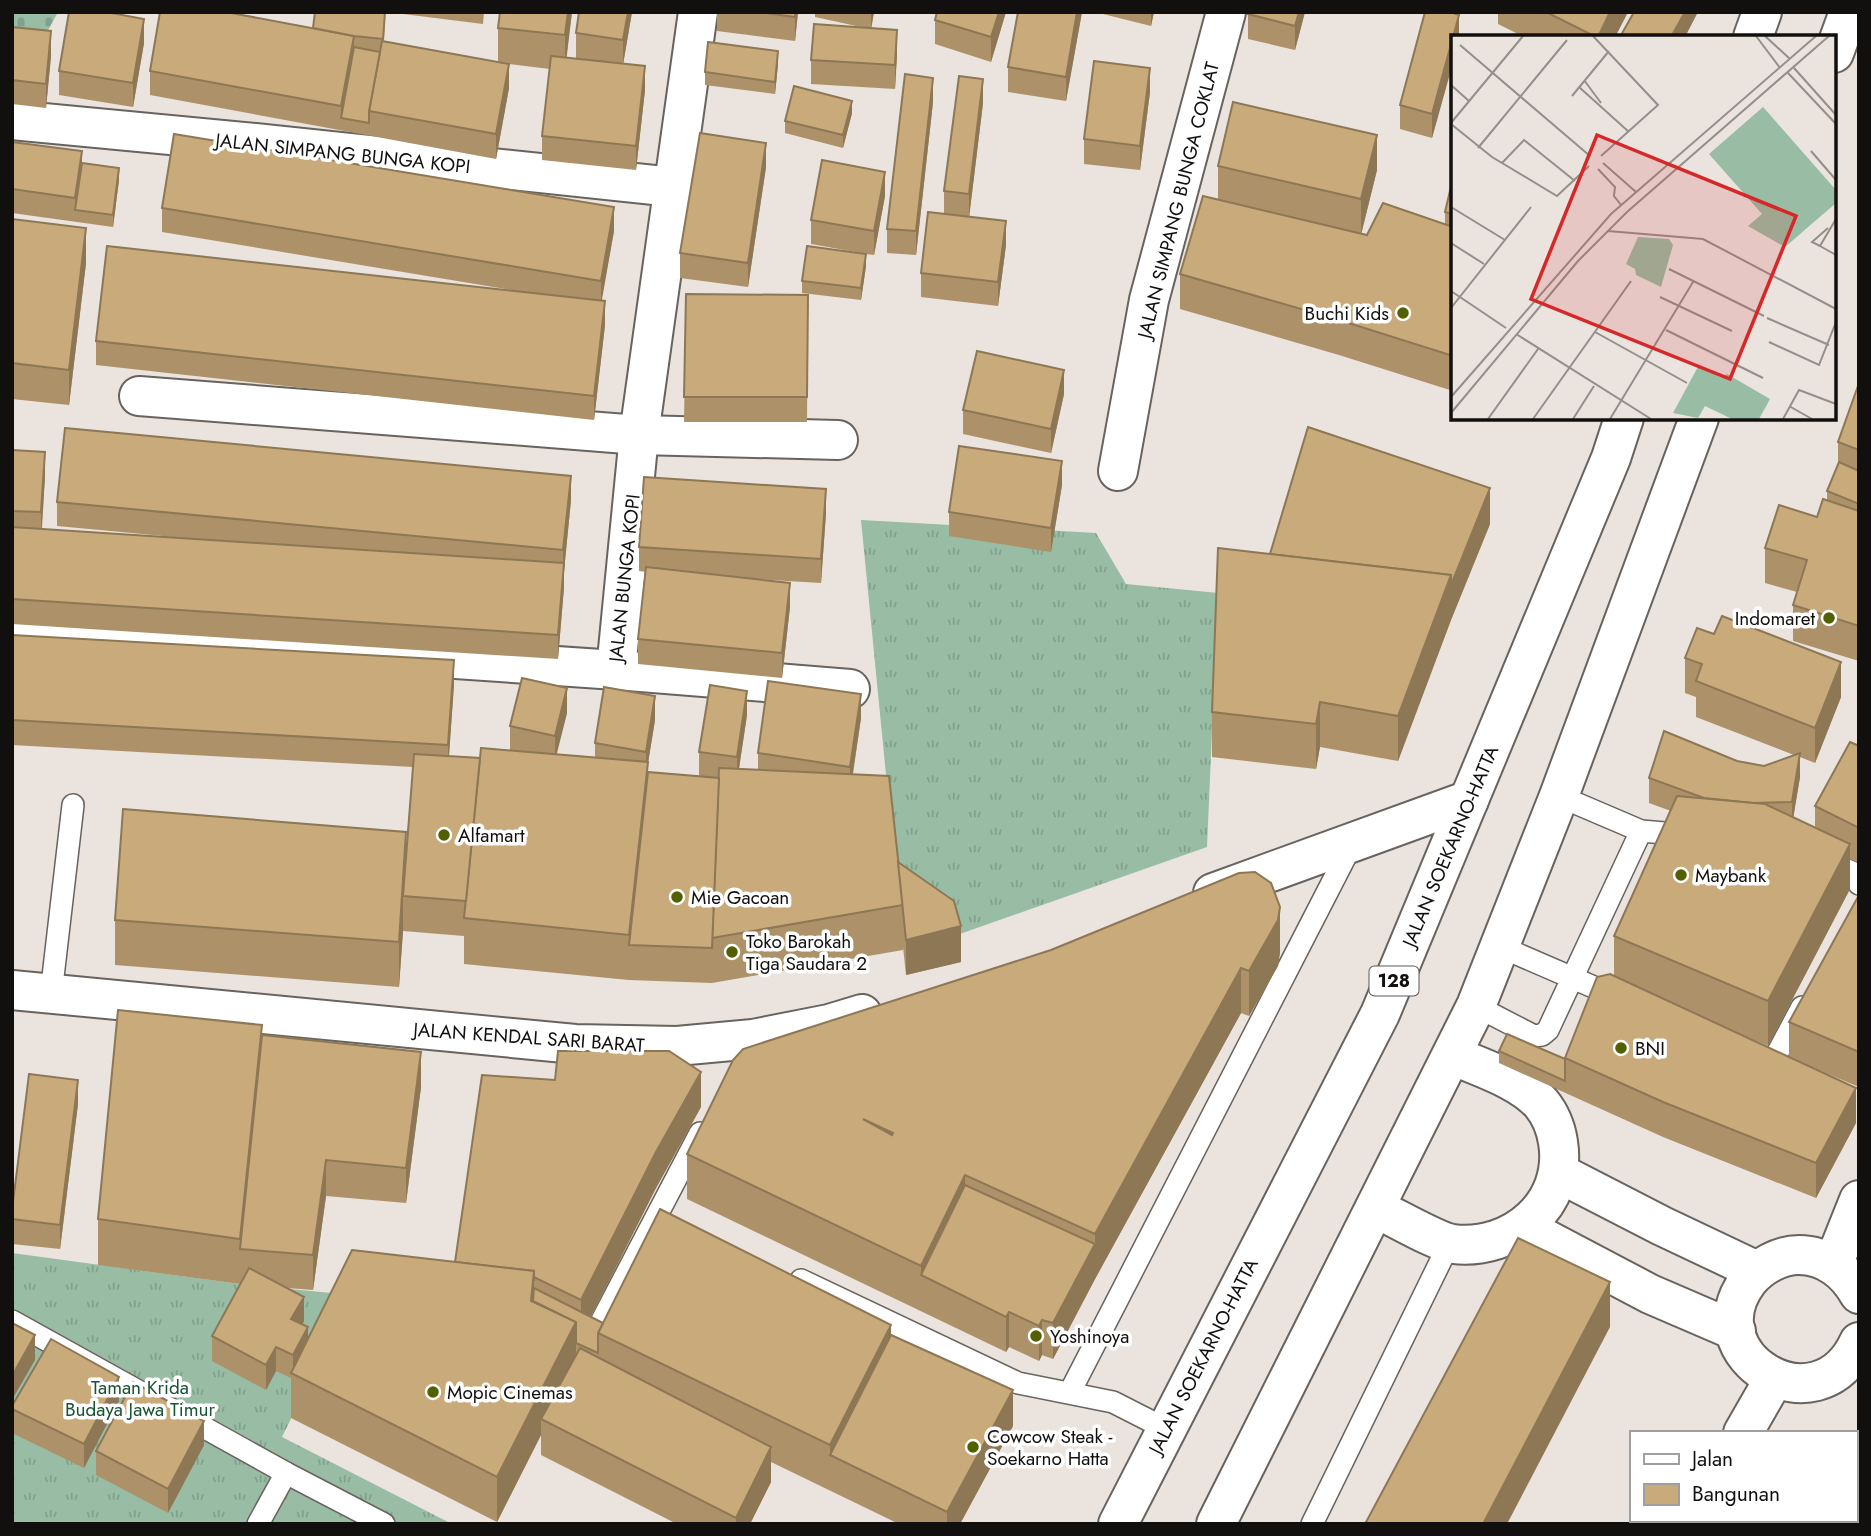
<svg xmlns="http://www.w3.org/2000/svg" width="1871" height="1536" font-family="Jost,sans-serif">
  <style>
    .grass { fill: url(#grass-tufts) }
    .cemetery { fill: url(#cemetery-stones) }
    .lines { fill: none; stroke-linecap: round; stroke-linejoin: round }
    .service-casing { stroke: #68635e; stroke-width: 24 }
    .minor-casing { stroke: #68635e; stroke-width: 42 }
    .primary-casing { stroke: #68635e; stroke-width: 42 }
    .service { stroke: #fff; stroke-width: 21 }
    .minor { stroke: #fff; stroke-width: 38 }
    .primary { stroke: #fff; stroke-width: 38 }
    .wall { fill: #ad9269 }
    .shaded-wall { fill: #8d7755 }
    .building { fill: #c9aa7a; stroke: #8d7755; stroke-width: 2; fill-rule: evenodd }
    .poi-dot { fill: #536000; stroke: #fff; stroke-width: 2.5 }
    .labels { text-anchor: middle; stroke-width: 7; stroke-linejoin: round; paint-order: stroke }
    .shield { fill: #fff; stroke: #595857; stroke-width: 2 }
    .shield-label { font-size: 18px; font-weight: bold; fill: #12100f }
    .street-label { font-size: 19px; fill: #12100f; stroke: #fff }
    .poi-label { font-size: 19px; fill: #12100f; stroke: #fff; text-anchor: start }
    .park-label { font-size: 19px; fill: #175332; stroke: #fff }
    .inset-road { fill: none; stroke: #948f8b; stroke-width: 2 }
    .view { fill: #d62828; fill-opacity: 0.15; stroke: #d62828; stroke-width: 3.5 }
    .inset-edge { fill: none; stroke: #12100f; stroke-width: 3.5 }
  </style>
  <defs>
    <pattern id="grass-tufts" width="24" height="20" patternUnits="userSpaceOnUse" patternTransform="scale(1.75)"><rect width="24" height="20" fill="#98bca4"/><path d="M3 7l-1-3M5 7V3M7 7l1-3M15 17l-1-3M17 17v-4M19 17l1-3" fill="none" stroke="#82a18c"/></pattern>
    <pattern id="cemetery-stones" width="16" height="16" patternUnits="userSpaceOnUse" patternTransform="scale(1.75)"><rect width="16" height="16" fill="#98bca4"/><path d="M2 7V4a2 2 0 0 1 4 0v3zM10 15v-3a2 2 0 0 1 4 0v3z" fill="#82a18c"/></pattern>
  </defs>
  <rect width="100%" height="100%" fill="#eae3de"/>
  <g class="grass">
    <path d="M861 520 1096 533 1126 584 1218 593 1207 847 954 936 898 897Z"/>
    <path d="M12 1253 240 1284 352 1295 282 1437 452 1524H12Z"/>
  </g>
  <path class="cemetery" d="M12 12H58L46 34 12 28Z"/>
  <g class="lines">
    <defs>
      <g id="service">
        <path d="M1559 796 1641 831 1688 835"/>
        <path d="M1825 860 1852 872 1859 884"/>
        <path d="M1501 947 1619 998"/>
        <path d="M51 994 73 805"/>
        <path d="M1476 1006 1534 1036 1542 1035 1548 1030 1641 831"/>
        <path d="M1770 1067 1802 1007"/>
        <path d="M801 1280 1018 1383 1113 1402 1166 1429"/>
        <path d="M12 1321 286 1473 384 1524"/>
        <path d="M600 1324 700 1133"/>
        <path d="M1070 1392 1352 844"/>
        <path d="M258 1524 286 1473"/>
        <path d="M1312 1524 1449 1244"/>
      </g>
      <g id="minor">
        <path d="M12 120 255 143 673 187"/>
        <path d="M139 396 639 435 838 440"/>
        <path d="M1118 471 1149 300 1226 12"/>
        <path d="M12 629 616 670 850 689"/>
        <path d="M616 670 639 435 698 12"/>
        <path d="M1213 893 1469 800"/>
        <path d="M12 990 575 1044 677 1046 753 1039 829 1024 862 1014"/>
        <path d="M1559 1173 1662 1226 1757 1271"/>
        <path d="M1375 1208C1393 1216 1437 1242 1453 1244 1513 1251 1568 1204 1558 1142 1556 1129 1550 1114 1541 1103 1519 1079 1481 1068 1452 1055"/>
        <path d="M1523 1227 1650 1294 1736 1331"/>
        <path d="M1833 1265 1859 1200"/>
        <path d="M1859 1294C1847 1272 1826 1255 1799 1255 1780 1255 1760 1266 1748 1281 1692 1355 1817 1433 1859 1342"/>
        <path d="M1743 1433 1774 1379"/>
        <path d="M1694 1524 1696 1520"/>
      </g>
      <g id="primary">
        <path d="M1753 37 1762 12"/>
        <path d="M1834 53 1849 12"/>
        <path d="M1118 1524 1380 1014 1611 458 1624 418"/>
        <path d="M1216 1524 1476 1006 1559 796 1699 418"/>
      </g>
    </defs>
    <use href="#service" class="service-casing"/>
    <use href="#minor" class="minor-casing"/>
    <use href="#primary" class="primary-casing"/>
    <use href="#service" class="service"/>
    <use href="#minor" class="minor"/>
    <use href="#primary" class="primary"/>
  </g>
  <g class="wall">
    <path d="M403 12H484L483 24 403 14Z"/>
    <path d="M500 12H572L566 58 598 61 576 58V33L579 12H632L623 64 645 90 636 170 542 160V136L550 69 509 64V88L496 159 150 95V71L313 28 385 21 384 41 498 62V28Z"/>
    <path d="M717 12H798L795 41 717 31Z"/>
    <path d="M815 12H874L871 28 897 54 895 89 811 84V60L861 27 815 17Z"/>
    <path d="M937 12H1006L991 62 935 44V20Z"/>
    <path d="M1082 12 1066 101 1008 92V67Z"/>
    <path d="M1095 12H1154L1151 26Z"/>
    <path d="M1305 12 1295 50 1248 39V14Z"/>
    <path d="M1498 12H1628L1615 37H1524L1498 24Z"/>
    <path d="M12 27 51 56 46 108 12 104Z"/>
    <path d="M1459 37 1432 138 1400 129V105Z"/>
    <path d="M144 43 133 107 59 95V71Z"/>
    <path d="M778 64 775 94 705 85V72Z"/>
    <path d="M1150 92 1140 170 1084 164V139Z"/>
    <path d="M933 102 916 255 887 253V229Z"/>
    <path d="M983 103 969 217 1006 245 998 306 921 297V273L944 214V191Z"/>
    <path d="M852 113 843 148 785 133V121Z"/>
    <path d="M12 142 82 163 119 180 113 227 12 213Z"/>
    <path d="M1218 166 1377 170 1361 234 1367 235 1445 224V212L1453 178V391L1339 355 1180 309V274L1218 200Z"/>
    <path d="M766 167 748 287 680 278V253Z"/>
    <path d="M885 196 874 255 866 254V266L861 300 802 293V281L861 253 811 244V220Z"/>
    <path d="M162 208 614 231 601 300 605 325 594 420 96 365V341L517 291 162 232Z"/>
    <path d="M12 219 86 263 69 405 12 399Z"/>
    <path d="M686 294 808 295 807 422H684Z"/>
    <path d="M1859 383V661L1793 641V605L1797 592 1765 583V548L1817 517 1827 501V491L1838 466V442Z"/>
    <path d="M1064 394 1051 453 963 434V410Z"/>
    <path d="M12 450 45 476 42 529 174 537 57 526V502L571 500 564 571V587L558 659 12 624Z"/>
    <path d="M1062 485 1051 552 949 536V512Z"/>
    <path d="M826 513 821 583 753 579 790 607 782 678 638 664V639L646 572 639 571V547Z"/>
    <path d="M1490 524 1451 620 1398 761 1320 747 1316 769 1212 757V712Z"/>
    <path d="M12 635 454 684 449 756 480 758 510 750V726L567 713 556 754 595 757V743L655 720 648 763V772L699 776V752L747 715 739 769 758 770V753L861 718 853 774 898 862 961 962 906 975 903 947V950L712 983 629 980 464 964V936L403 931 399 987 115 965V920L406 848 413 767 12 745Z"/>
    <path d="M1685 658 1841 697 1815 763 1800 757V777L1793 817 1815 827V806L1859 746V863L1850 859V889L1768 1046 1740 1034 1789 1057V1022L1859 895V1087L1797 1061 1856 1123 1816 1198 1663 1137 1499 1063V1051L1565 1059 1614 975V936L1671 811 1649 803V778L1737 761 1764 766 1794 755 1696 717V697L1685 693Z"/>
    <path d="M1280 952 1278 966 1249 1016 1241 1013 1095 1279 1053 1359 1042 1355 1039 1361 1009 1347 1006 1352 687 1199V1154Z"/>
    <path d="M262 1035 421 1087 406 1203 326 1196 313 1290 287 1288 304 1321 302 1324 308 1337 455 1262 701 1107 656 1188 591 1317 603 1323 891 1335 1013 1426 960 1524H899L771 1462V1482L750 1524H677L541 1455V1435L497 1522 291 1418V1378L276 1371 266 1390 212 1361V1336L240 1284 98 1265V1219Z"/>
    <path d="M78 1104 60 1249 12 1244V1210Z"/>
    <path d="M119 1401 84 1468 12 1433V1406Z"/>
    <path d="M204 1445 168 1513 96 1475V1451Z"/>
  </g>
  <g class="shaded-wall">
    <path d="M568 12H572L565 71V35Z"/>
    <path d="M628 12H632L623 65V40Z"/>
    <path d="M795 12H798L795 41Z"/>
    <path d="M871 12H874L871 30Z"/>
    <path d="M999 12H1006L991 62V37Z"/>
    <path d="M1077 12H1082L1066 101V77Z"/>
    <path d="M1151 12H1154L1151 26Z"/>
    <path d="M1299 12H1305L1295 50V26Z"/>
    <path d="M1610 12H1628L1615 37H1598Z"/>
    <path d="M1685 12H1698L1685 37H1671Z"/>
    <path d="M1459 15V37H1453Z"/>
    <path d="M144 19V43L133 107V83Z"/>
    <path d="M897 30V54L895 89V65Z"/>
    <path d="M51 31V56L46 108V84Z"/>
    <path d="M354 36V60L341 118V106Z"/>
    <path d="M1453 39V63L1432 138V114Z"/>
    <path d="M778 51V64L775 94V82Z"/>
    <path d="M509 64V88L496 159V134Z"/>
    <path d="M645 66V90L636 170V146Z"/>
    <path d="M1150 68V92L1140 170V146Z"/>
    <path d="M933 78V102L916 255V231Z"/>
    <path d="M983 79V103L969 218V194Z"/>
    <path d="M852 101V113L843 148V135Z"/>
    <path d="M1377 135V170L1361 235V199Z"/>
    <path d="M766 143V167L748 287V263Z"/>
    <path d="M82 151V175L75 210V198Z"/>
    <path d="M119 168V180L113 227V215Z"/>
    <path d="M885 172V196L874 255V231Z"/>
    <path d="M614 207V231L601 305V281Z"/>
    <path d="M1006 221V245L998 306V282Z"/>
    <path d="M86 228V263L69 405V370Z"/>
    <path d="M866 254V266L861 300V288Z"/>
    <path d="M605 301V325L594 420V396Z"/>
    <path d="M1064 370V394L1051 453V429Z"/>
    <path d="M45 452V476L41 537V512Z"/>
    <path d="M1062 461V485L1051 552V528Z"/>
    <path d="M571 476V500L564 571V587L558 659V635L563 568V550Z"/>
    <path d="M1490 488V524L1451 620 1398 761V716L1451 575Z"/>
    <path d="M826 489V513L821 583V559Z"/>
    <path d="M790 583V607L782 678V653Z"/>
    <path d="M454 660V684L448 769V745Z"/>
    <path d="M1841 662V697L1815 763V728Z"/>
    <path d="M567 688V713L555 761V736Z"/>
    <path d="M747 691V715L737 781V757Z"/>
    <path d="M861 694V718L850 791V767Z"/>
    <path d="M655 696V720L648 763V807L629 945V935L646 776V752Z"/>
    <path d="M1320 702V747L1316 769V724Z"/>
    <path d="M1800 753V777L1792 826V802Z"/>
    <path d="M406 832V877L403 896V931L399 987V942Z"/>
    <path d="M1850 844V889L1768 1046V1001Z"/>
    <path d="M1280 907V952L1278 966 1249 1016V971Z"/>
    <path d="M961 926V962L906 975V940Z"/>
    <path d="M1241 968V1013L1095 1279 1053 1359V1323L1095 1244V1234Z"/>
    <path d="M421 1052V1087L406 1203V1168Z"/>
    <path d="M701 1072V1107L656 1188 581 1336V1300L656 1152Z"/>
    <path d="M78 1080V1104L60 1249V1225Z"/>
    <path d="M1856 1088V1123L1816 1198V1163Z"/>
    <path d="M326 1160V1196L313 1290V1255Z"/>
    <path d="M965 1175V1220L921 1275V1266Z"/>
    <path d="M534 1271V1312L531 1301Z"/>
    <path d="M1610 1282V1327L1507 1524H1483Z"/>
    <path d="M304 1297V1321L291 1343V1319Z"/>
    <path d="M1009 1312V1347L1006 1352V1317Z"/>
    <path d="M1042 1320V1355L1039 1361V1326Z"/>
    <path d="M576 1322V1367L541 1419V1435L497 1522V1477Z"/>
    <path d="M891 1325V1370L830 1455V1445Z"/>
    <path d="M308 1327V1351L293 1374V1355Z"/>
    <path d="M35 1335V1360L12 1400V1376Z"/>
    <path d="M276 1347V1371L266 1390V1365Z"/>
    <path d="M119 1377V1401L84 1468V1444Z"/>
    <path d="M1013 1390V1426L960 1524H947V1512Z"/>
    <path d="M204 1421V1445L168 1513V1489Z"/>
    <path d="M771 1447V1482L750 1524H736V1518Z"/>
  </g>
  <g class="building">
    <path d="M69 12H106L144 19 133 83 59 71Z"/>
    <path d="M160 12H226L354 36 341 106 150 71Z"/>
    <path d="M315 12H385L383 39 354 36 313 28Z"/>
    <path d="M500 12H568L565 35 498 28Z"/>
    <path d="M579 12H628L623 40 576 33Z"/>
    <path d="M758 12H795V17Z"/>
    <path d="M937 12H999L991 37 935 20Z"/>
    <path d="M1018 12H1077L1066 77 1008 67Z"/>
    <path d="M1249 12H1299L1295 26 1248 14Z"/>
    <path d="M1425 12H1450L1459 15 1432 114 1400 105Z"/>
    <path d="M1546 12H1610L1598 37H1596Z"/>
    <path d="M1634 12H1685L1671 37H1620Z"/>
    <path d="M814 24 897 30 895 65 811 60Z"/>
    <path d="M12 27 51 31 46 84 12 80Z"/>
    <path d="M382 41 509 64 496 134 369 111Z"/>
    <path d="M708 42 778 51 775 82 705 72Z"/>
    <path d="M354 47 380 52 369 111V123L341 118Z"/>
    <path d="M551 56 645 66 636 146 542 136Z"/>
    <path d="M1094 61 1150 68 1140 146 1084 139Z"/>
    <path d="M905 74 933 78 916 231 887 229Z"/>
    <path d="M959 76 983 79 969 194 944 191Z"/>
    <path d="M794 86 852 101 843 135 785 121Z"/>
    <path d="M1233 102 1377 135 1361 199 1218 166Z"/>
    <path d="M700 133 766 143 748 263 680 253Z"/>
    <path d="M174 134 614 207 601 281 162 208Z"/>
    <path d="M12 142 82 151 75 198 12 189Z"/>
    <path d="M822 160 885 172 874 231 811 220Z"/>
    <path d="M82 163 119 168 113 215 75 210Z"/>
    <path d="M1453 178V214L1445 212Z"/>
    <path d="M1203 196 1367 235 1383 203 1453 227V356L1339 320 1180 274Z"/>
    <path d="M928 212 1006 221 998 282 921 273Z"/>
    <path d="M12 219 86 228 69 370 12 363Z"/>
    <path d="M107 246 605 301 594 396 96 341Z"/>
    <path d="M807 246 866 254 861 288 802 281Z"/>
    <path d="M686 294 808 295 807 397H684Z"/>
    <path d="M977 351 1064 370 1051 429 963 410Z"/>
    <path d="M1859 383V450L1838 442Z"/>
    <path d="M1308 427 1490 488 1451 585V575L1270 554Z"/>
    <path d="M65 428 571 476 563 550 57 502Z"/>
    <path d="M959 446 1062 461 1051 528 949 512Z"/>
    <path d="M12 450 45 452 41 512 12 511Z"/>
    <path d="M1839 462 1859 471V504L1827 491Z"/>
    <path d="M644 477 826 489 821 559 639 547Z"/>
    <path d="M1823 499 1859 511V626L1793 605 1807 560 1765 548 1779 505 1817 517Z"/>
    <path d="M12 527 564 563 558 635 12 599Z"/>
    <path d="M1218 548 1451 575 1398 716 1320 702 1316 724 1212 712Z"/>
    <path d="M646 567 790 583 782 653 638 639Z"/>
    <path d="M1722 616 1841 662 1815 728 1696 681 1702 664 1685 658 1697 628 1714 634Z"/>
    <path d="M12 635 454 660 448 745 12 720Z"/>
    <path d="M522 678 567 688 555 736 510 726Z"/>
    <path d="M768 681 861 694 850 767 758 753Z"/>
    <path d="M710 685 747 691 737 757 699 752Z"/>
    <path d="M604 687 655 696 646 752 595 743Z"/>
    <path d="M1664 731 1737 761 1764 766 1800 753 1792 802 1752 803 1704 798 1649 778Z"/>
    <path d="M1850 742 1859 746V828L1815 806Z"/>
    <path d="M481 748 648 762 629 935 464 918Z"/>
    <path d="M414 754 480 758 466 901 403 896Z"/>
    <path d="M719 768 889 776 903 905 712 938Z"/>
    <path d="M648 772 719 778 712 948 629 945Z"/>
    <path d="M1677 796 1765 804 1850 844 1768 1001 1614 936Z"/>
    <path d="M123 809 406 832 399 942 115 920Z"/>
    <path d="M898 862 954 901 961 926 906 940Z"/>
    <path d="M1255 872 1271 883 1280 907 1278 920 1249 971 1241 968 1095 1234 965 1175 921 1266 687 1154 733 1060 743 1049 1051 950 1239 873ZM863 1119 893 1133 892 1135Z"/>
    <path d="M1859 895V1052L1789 1022Z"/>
    <path d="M1610 974 1856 1088 1816 1163 1663 1102 1565 1058 1597 977Z"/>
    <path d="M118 1010 262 1025 240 1239 98 1219Z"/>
    <path d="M1507 1034 1565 1059V1081L1499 1051Z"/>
    <path d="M262 1035 421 1052 406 1168 326 1160 313 1255 240 1249Z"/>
    <path d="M558 1051H669L701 1072 656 1152 581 1300 534 1277V1281V1271L455 1262 482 1075 555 1080Z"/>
    <path d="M29 1074 78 1080 60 1225 12 1219V1210Z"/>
    <path d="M965 1185 1095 1244 1053 1323 1042 1320 1039 1326 1009 1312 1006 1317 921 1275Z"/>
    <path d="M660 1209 891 1325 830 1445 598 1333Z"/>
    <path d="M1518 1238 1610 1282 1483 1524H1365Z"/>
    <path d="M352 1250 534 1271 531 1301 576 1322 497 1477 291 1373Z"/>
    <path d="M249 1268 304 1297 291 1319 308 1327 293 1355 276 1347 266 1365 212 1336Z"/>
    <path d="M534 1288 603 1323 598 1333V1353L576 1343V1322L533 1301Z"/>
    <path d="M12 1323 35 1335 12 1376Z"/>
    <path d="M891 1335 1013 1390 947 1512 830 1455Z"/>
    <path d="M51 1339 119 1377 84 1444 12 1409V1406Z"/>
    <path d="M580 1348 771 1447 736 1518 541 1419Z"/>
    <path d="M133 1382 204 1421 168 1489 96 1451Z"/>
  </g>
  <g class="poi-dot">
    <circle cx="1403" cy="313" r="7"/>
    <circle cx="1829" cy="618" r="7"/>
    <circle cx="444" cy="835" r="7"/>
    <circle cx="1681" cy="875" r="7"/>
    <circle cx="677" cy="897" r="7"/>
    <circle cx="732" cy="952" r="7"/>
    <circle cx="1621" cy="1048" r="7"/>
    <circle cx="1036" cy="1336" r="7"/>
    <circle cx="433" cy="1392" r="7"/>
    <circle cx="973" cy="1447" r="7"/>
  </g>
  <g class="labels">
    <rect class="shield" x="1369.5" y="966.5" width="49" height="29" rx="5"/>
    <g class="shield-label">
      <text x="1394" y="987">128</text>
    </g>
    <g class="street-label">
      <text transform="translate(343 153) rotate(6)" y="7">JALAN SIMPANG BUNGA KOPI</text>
      <text transform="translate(1178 200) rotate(-76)" y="7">JALAN SIMPANG BUNGA COKLAT</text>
      <text transform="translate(624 578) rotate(-84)" y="7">JALAN BUNGA KOPI</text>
      <text transform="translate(1450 846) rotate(-67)" y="7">JALAN SOEKARNO-HATTA</text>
      <text transform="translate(529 1037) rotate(4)" y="7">JALAN KENDAL SARI BARAT</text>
      <text transform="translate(1203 1356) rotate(-63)" y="7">JALAN SOEKARNO-HATTA</text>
    </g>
    <g class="poi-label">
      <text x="1389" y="320" text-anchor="end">Buchi Kids</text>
      <text x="1815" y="625" text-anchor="end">Indomaret</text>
      <text x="458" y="842">Alfamart</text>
      <text x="1695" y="882">Maybank</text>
      <text x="691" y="904">Mie Gacoan</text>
      <text x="746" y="948">Toko Barokah<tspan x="746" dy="22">Tiga Saudara 2</tspan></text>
      <text x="1635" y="1055">BNI</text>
      <text x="1050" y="1343">Yoshinoya</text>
      <text x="447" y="1399">Mopic Cinemas</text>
      <text x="987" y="1443">Cowcow Steak -<tspan x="987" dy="22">Soekarno Hatta</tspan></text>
    </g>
    <g class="park-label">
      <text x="140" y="1394">Taman Krida<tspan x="140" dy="22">Budaya Jawa Timur</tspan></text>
    </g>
  </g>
  <g transform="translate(1451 35)">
    <rect width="385" height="385" fill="#eae3de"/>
    <path d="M312 72 385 155V168L334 212 297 191 311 179 258 119ZM187 202 218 204 222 210 210 252 185 240 184 234 175 229Z" fill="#98bca4"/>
    <path d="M248 330 269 342 276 339 319 364 308 384H281L254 371 247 383 222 378Z" fill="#98bca4"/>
    <path class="inset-road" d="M142 1 207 70 150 121M305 1 329 33M314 1 339 24M9 10 139 121M343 33 385 80M337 38 385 89M133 45 150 68M0 50 18 66M128 52 178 97M121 61 158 16M0 88 72 1M0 89 41 122 106 161 138 131M27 113 116 5M360 116 385 145M51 128 73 105 124 146M152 128 185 157M147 134 164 152 163 161 170 170M0 172 54 205M385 184 369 211 385 220M157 196 252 204 385 274M0 208 33 229M369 211 361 207 377 193M218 234 313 281M0 256 55 293M209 262 281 296M0 273 80 172M316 283 378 310M215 295 312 343M144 297 236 348M65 299 200 384M318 307 368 330 385 287M0 362 160 179 365 1M338 371 361 384M0 378 127 226 176 177 378 1M37 384 87 314M82 384 180 246M122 384 143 351M159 384 242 247M332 384 348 355 385 369"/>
    <path class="view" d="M146 100 345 181 279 344 80 264Z"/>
    <rect width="385" height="385" class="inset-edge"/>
  </g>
  <rect width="1871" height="1536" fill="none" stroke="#12100f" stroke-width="28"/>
  <rect x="1630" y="1431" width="228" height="91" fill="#ffffff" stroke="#a09f9f" stroke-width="2"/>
  <rect x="1644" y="1454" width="35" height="10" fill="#ffffff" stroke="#a09f9f" stroke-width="2"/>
  <text x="1692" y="1466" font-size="21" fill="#12100f">Jalan</text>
  <rect x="1644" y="1484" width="35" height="21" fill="#c9aa7a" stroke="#a09f9f" stroke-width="2"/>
  <text x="1692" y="1501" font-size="21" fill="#12100f">Bangunan</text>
</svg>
